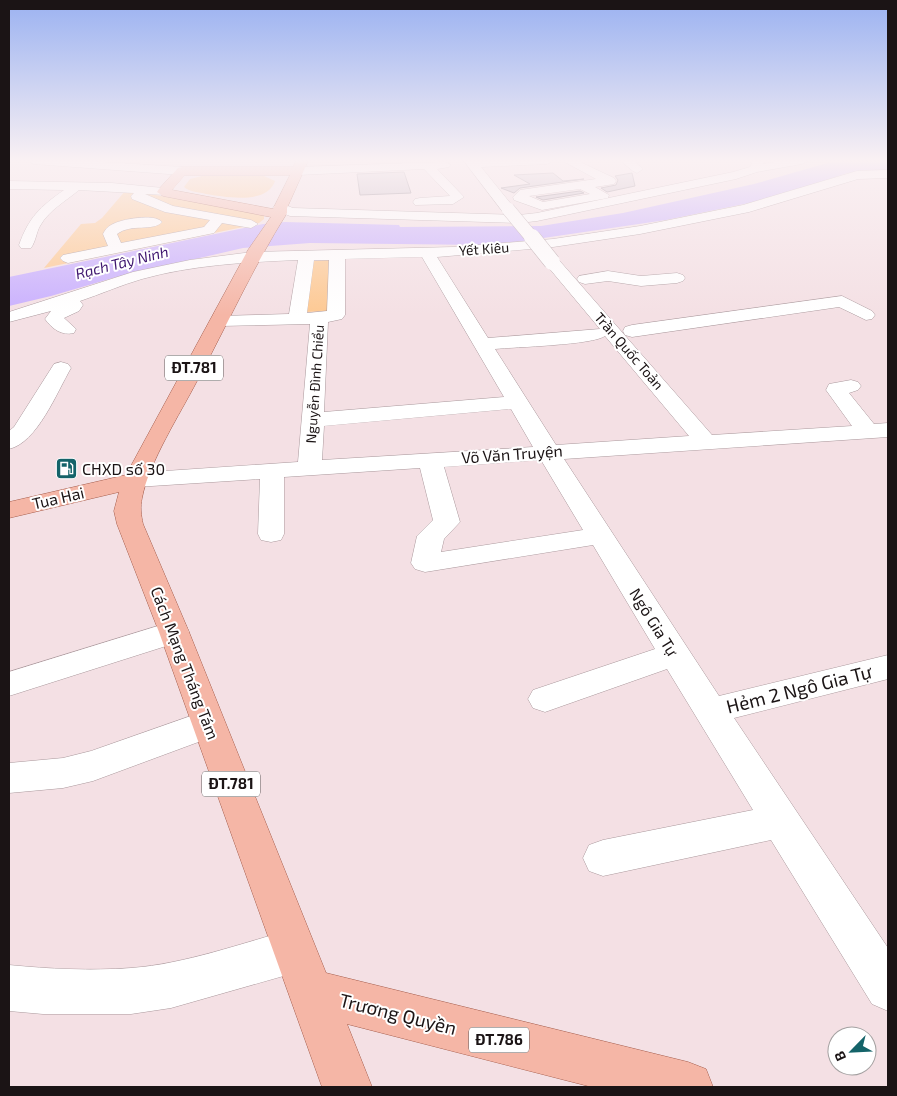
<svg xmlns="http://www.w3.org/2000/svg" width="897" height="1096" font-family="'Exo 2',sans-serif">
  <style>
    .green { fill: #fdc993 }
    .water { fill: #c9b0fe }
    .building { fill: #c7b9c5; stroke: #857883 }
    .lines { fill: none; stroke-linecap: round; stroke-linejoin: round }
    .minor-casing { stroke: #aa989c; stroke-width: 1 }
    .major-casing { stroke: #a55d4c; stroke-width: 1 }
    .minor { fill: #fff; fill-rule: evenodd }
    .major { fill: #f5b6a6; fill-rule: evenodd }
    .minor-bridge-far1-casing { stroke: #aa989c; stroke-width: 14; stroke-linecap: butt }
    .minor-bridge-casing { stroke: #aa989c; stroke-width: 17; stroke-linecap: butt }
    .minor-bridge-far1 { stroke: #fff; stroke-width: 13 }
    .minor-bridge { stroke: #fff; stroke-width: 16 }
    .labels { text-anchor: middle; stroke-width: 4; stroke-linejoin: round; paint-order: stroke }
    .far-street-label { font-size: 14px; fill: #1b1415; stroke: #fff }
    .far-water-label { font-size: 15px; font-style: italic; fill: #401870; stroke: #fff }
    .shield { fill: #fff; stroke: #5f5a5b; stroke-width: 1 }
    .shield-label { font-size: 15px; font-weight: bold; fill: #1b1415 }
    .street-label { font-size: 16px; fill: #1b1415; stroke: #fff }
    .poi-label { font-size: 16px; fill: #1b1415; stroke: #fff; text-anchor: start }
    .near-street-label { font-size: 19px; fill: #1b1415; stroke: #fff }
  </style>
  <rect width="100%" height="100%" fill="#f4e0e4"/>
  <g class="green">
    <path d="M202 176H264L275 181C267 205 225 197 206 194 199 192 190 192 184 187L190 179Z"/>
    <path d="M126 190 255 212 264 216V219L259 223 248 226 44 268 81 224 95 223 102 218Z"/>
    <path d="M332 260 331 311 305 312 313 261Z"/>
  </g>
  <path class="water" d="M842 161H888V170L847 173 808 187 749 203 666 220 523 241 483 245 310 243 243 248 113 278 51 296 9 306V277L263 224 285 222 399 225 400 227 541 226 623 213 754 184 824 164Z"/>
  <g class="building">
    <path d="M404 172 411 193 360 195 357 174Z"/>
    <path d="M553 173 563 181 584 179 520 188 514 193 501 188 530 184 514 175Z"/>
    <path d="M632 173 635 186 607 192 601 188 616 185 618 180 615 176Z"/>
    <path d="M580 191 584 193 543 200 536 197Z"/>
  </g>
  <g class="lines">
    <defs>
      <g id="minor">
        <path d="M28 161H87L182 167 188 171 182 175 34 164Z"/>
        <path d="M464 161H553L547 164 481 167 515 209 508 213 503 212Z"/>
        <path d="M563 161H578L614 178 616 181 614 184 595 187 609 195 608 198 542 210 514 200 513 197 520 190 596 179ZM580 189 590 194 543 202 529 196Z"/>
        <path d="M621 161H634L643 169 637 173 633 171Z"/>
        <path d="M753 161H765L763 164 781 161H808L802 164 757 172 736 179 537 221 519 223 290 216 275 210 273 207 280 203 293 208 519 215 537 213 733 172 750 167Z"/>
        <path d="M445 162 451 165 449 167 437 169 464 197 453 204 415 205 413 202 415 199 420 198 450 196 424 169 298 175 292 171 298 167Z"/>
        <path d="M888 170V178L858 179 749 212 640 234 553 247 437 257 488 338 600 329 544 262 546 259H558L712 435 852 426 826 390 829 384 851 380 858 382 861 386 858 390 849 393 874 424 888 423V437L564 459 719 696 888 655V679L734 718 888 948V1011L872 1004 771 840 603 876 589 871 583 858 589 845 603 840 753 810 667 669 545 712 533 708 528 699 533 690 655 649 593 545 425 572 415 569 411 563 417 536 433 520 420 468 284 477V534L281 540 271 542 261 540 258 534 260 479 136 487 127 485 124 480 127 475 136 473 298 462 310 324 220 326 214 325 211 321 214 317 220 316 289 314 298 260C247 262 192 265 142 279 121 285 101 294 80 301L83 305 79 311 64 318 76 329 74 333C62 336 52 329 45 319L51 311 9 322V312L133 272 190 260 252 252 454 247 553 239 640 226 743 205 857 171ZM422 257 504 397 324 412 328 322 342 319 345 315V259ZM314 260H329L327 311 307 313ZM605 336 689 436 556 445 495 349C514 347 594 345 605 336ZM511 409 533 447 322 460 324 426ZM541 460 583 530 441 552 444 539 460 522 444 467Z"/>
        <path d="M9 181 112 183 163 188 167 189 169 192 167 195 145 194 173 206 251 220 258 224 251 228 222 223 214 233 68 263 63 261 60 258 63 255 108 246 103 234C105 230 107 227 111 225 120 219 155 213 162 222 153 232 131 223 117 234L121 243 204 227 210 220 165 212 132 199 131 196 134 193 79 190C66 201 49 210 40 226 36 233 36 241 31 248H21L19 245C29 217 40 207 64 190L9 189Z"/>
        <path d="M608 271 641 276 677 273 683 275 685 278 683 281 677 283 641 286 608 281 585 284 579 282 577 279 579 276Z"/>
        <path d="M842 296 872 311 875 315 872 319 866 320 839 307 632 337 625 335 623 331 625 327 632 325Z"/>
        <path d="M61 362 68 364 71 368C57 392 37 443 9 449V431L14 427 54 364Z"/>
        <path d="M174 621 185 624 189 632 185 640 9 696V672Z"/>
        <path d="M208 710 220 714 225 724 220 734 93 781 63 788 9 793V763L63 758 91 751Z"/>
        <path d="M294 929 310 935 316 951 310 967 294 973 171 1008 131 1014H43L9 1011V965C49 969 91 971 131 968 185 964 242 943 294 929Z"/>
      </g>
      <path id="major" d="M296 161H308L287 208V213C253 267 227 325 197 381 180 414 149 462 142 498 140 507 141 515 143 524L189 632 326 973 688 1062 706 1069 713 1087H592L347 1024 372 1087H322L159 632 117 524 114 511 119 492 9 518V502L126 475 248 250 271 217 163 196 157 192 159 189 178 168 182 167H293ZM185 175H290L273 209 172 190Z"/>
    </defs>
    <use href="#minor" class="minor-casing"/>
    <use href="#major" class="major-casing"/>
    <use href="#minor" class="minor"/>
    <use href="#major" class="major"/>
    <defs>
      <path id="minor-bridge-far1" d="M508 209 533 239"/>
      <path id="minor-bridge" d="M532 237 552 262"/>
    </defs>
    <use href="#minor-bridge-far1" class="minor-bridge-far1-casing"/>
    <use href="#minor-bridge" class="minor-bridge-casing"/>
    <use href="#minor-bridge-far1" class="minor-bridge-far1"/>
    <use href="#minor-bridge" class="minor-bridge"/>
  </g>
  <linearGradient id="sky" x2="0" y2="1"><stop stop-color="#9bb2f1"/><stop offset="0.51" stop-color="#faf1f3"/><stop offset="1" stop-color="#faf1f3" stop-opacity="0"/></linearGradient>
  <rect width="897" height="315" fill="url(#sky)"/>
  <defs>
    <symbol id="fuel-square" viewBox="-11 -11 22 22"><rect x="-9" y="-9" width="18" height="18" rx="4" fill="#146369" stroke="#fff"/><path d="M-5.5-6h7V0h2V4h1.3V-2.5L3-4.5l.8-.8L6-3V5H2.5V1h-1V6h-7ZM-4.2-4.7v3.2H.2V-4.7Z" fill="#fff"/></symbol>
  </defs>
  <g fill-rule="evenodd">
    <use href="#fuel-square" x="54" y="456" width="25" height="25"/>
  </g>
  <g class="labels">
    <g class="far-street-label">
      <text transform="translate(484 249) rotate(-4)" y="5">Yết Kiêu</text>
      <text transform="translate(629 351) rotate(49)" y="5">Trần Quốc Toản</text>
      <text transform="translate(315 384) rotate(-86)" y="5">Nguyễn Đình Chiểu</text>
    </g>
    <g class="far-water-label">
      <text transform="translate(122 263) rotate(-14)" y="5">Rạch Tây Ninh</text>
    </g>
    <g class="shield">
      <rect x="165" y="355.5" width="58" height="25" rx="4"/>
      <rect x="202" y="771.5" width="58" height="25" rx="4"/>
      <rect x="469" y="1027.5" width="60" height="25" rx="4"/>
    </g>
    <g class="shield-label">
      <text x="194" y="373">ĐT.781</text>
      <text x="231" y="789">ĐT.781</text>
      <text x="499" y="1045">ĐT.786</text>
    </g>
    <g class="street-label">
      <text transform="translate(512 454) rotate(-4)" y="6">Võ Văn Truyện</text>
      <text transform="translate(58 498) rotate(-13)" y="6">Tua Hai</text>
      <text transform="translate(654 622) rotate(58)" y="6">Ngô Gia Tự</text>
      <text transform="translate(185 663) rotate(69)" y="6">Cách Mạng Tháng Tám</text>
    </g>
    <g class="poi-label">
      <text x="82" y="475">CHXD số 30</text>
    </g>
    <g class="near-street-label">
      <text transform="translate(799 689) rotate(-14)" y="7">Hẻm 2 Ngô Gia Tự</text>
      <text transform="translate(398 1014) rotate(14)" y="7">Trương Quyền</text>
    </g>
  </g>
  <rect width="897" height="1096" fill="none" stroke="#1b1415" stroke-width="20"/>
  <g transform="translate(852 1051) rotate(246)"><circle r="24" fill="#ffffff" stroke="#a4a1a1"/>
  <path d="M0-4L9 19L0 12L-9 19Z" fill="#146369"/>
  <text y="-8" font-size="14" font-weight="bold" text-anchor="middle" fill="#1b1415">B</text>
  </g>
</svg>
